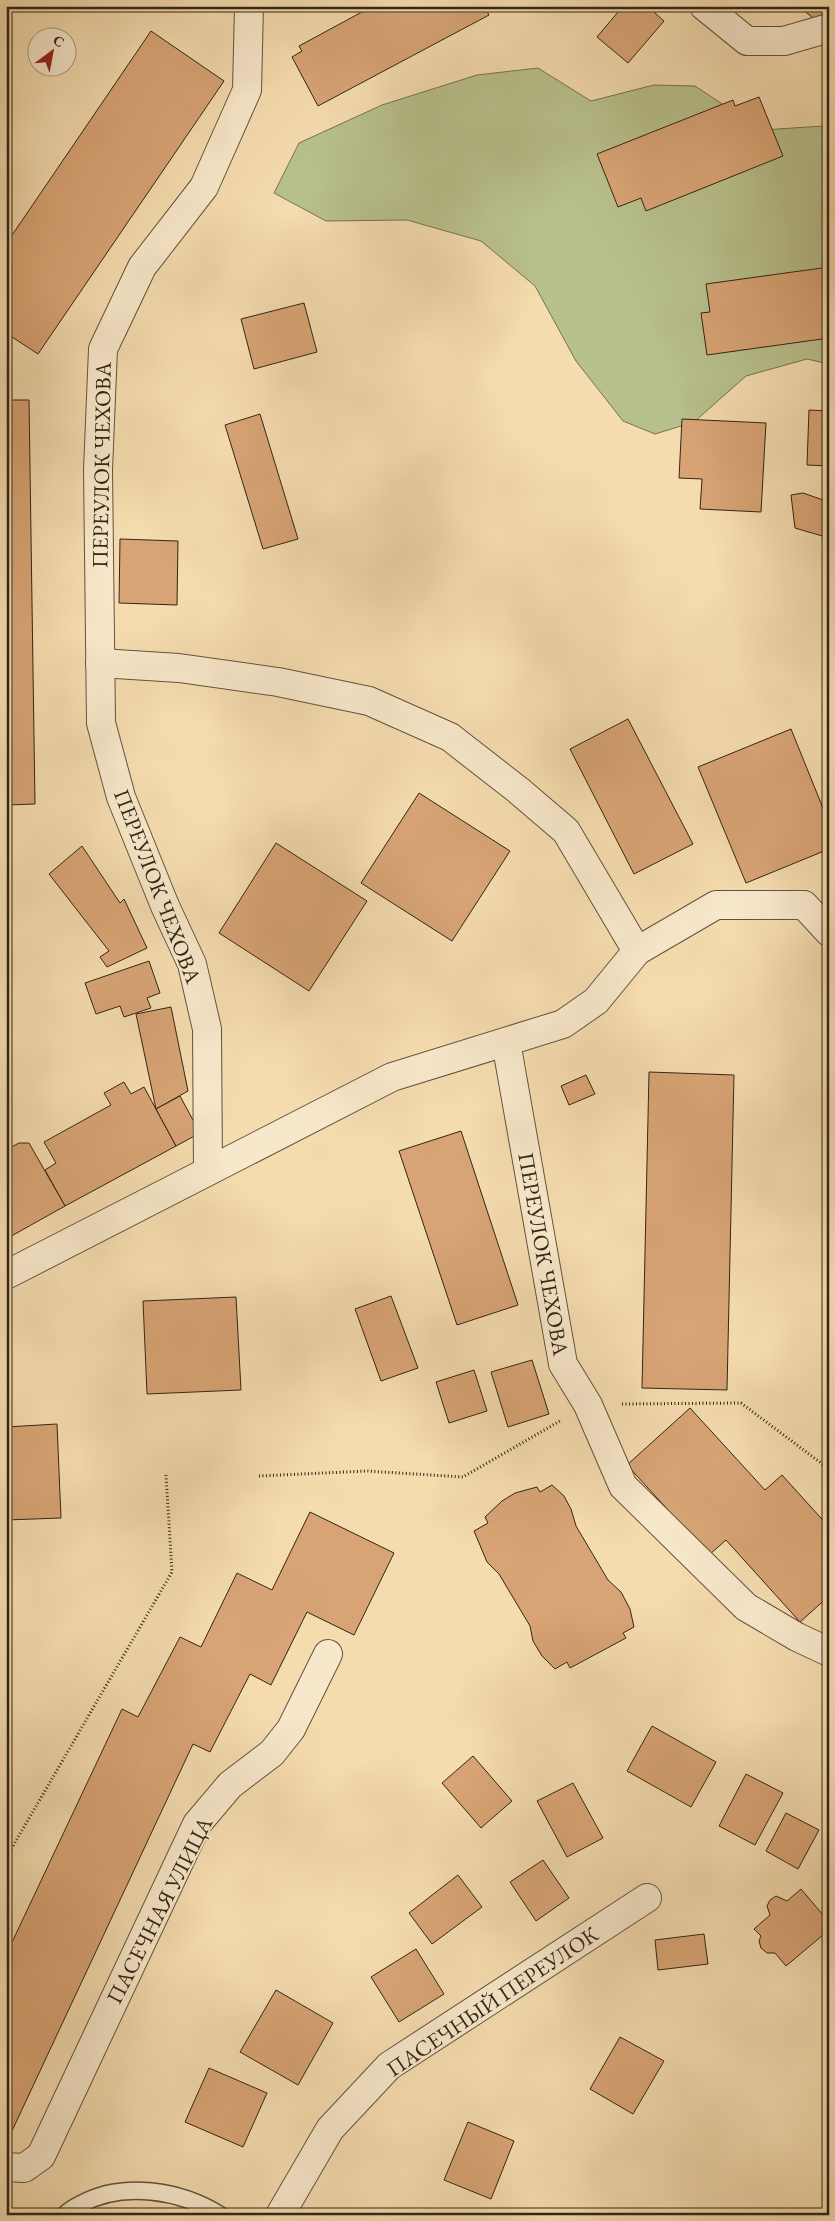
<svg xmlns="http://www.w3.org/2000/svg" width="835" height="2221" font-family="'EB Garamond',serif">
  <style>
    .green { fill: #b8c18d; stroke: #747352 }
    .building { fill: #d8a475; stroke: #312517 }
    .lines { fill: none; stroke-linecap: round; stroke-linejoin: round }
    .service-casing { stroke: #62533d; stroke-width: 19 }
    .minor-casing { stroke: #62533d; stroke-width: 30 }
    .path { stroke: #312517; stroke-width: 3; stroke-dasharray: 1 2.5; stroke-linecap: butt }
    .service { stroke: #f8e8cb; stroke-width: 16 }
    .minor { stroke: #f8e8cb; stroke-width: 28 }
    .labels { text-anchor: middle; stroke-width: 4; stroke-linejoin: round; paint-order: stroke }
    .street-label { font-size: 22px; fill: #312517; stroke: #f8e8cb }
  </style>
  <rect width="100%" height="100%" fill="#f5dcaf"/>
  <filter id="stains"><feTurbulence type="fractalNoise" baseFrequency=".004" numOctaves="4"/><feColorMatrix values="0 0 0 0 .2 0 0 0 0 .09 0 0 0 0 .02 0 0 0 .5 -.17"/></filter>
  <radialGradient id="worn" r=".72"><stop offset=".6" stop-color="#630" stop-opacity="0"/><stop offset="1" stop-color="#630" stop-opacity=".3"/></radialGradient>
  <path class="green" d="M538 68 591 101 654 85 695 86 762 130 824 126 829 122V364L807 359 746 376 694 422 655 434 623 421 576 361 535 286 481 241 407 220 326 221 274 193 299 143 382 105 477 75Z"/>
  <g class="building">
    <path d="M6 6H16L6 22Z"/>
    <path d="M373 6H484L489 15 318 106 292 57 302 51 299 46Z"/>
    <path d="M623 6H647L664 21 628 63 597 37Z"/>
    <path d="M798 6H829V16L822 25Z"/>
    <path d="M151 31 224 81 38 354 6 333V244Z"/>
    <path d="M759 97 783 156 646 211 641 198 618 207 597 154 733 100 735 106Z"/>
    <path d="M829 267V338L707 355 701 313 710 312 706 284Z"/>
    <path d="M304 303 317 352 254 369 241 319Z"/>
    <path d="M6 400H29L35 804 6 805Z"/>
    <path d="M809 410 829 411V466L807 465Z"/>
    <path d="M260 414 298 539 263 549 225 425Z"/>
    <path d="M682 419 766 423 761 512 700 509 702 479 679 478Z"/>
    <path d="M803 493 829 502V538L795 528 791 495Z"/>
    <path d="M120 539 178 541 177 605 119 603Z"/>
    <path d="M628 719 693 844 634 874 570 749Z"/>
    <path d="M791 729 829 823V849L746 883 698 767Z"/>
    <path d="M419 793 510 851 452 941 361 883Z"/>
    <path d="M276 843 367 901 309 991 219 933Z"/>
    <path d="M82 846 120 903 124 899 147 948 107 967 100 957 109 951 49 874Z"/>
    <path d="M149 961 160 993 147 998 151 1008 124 1017 120 1006 96 1014 85 983Z"/>
    <path d="M171 1007 188 1091 156 1109 136 1014Z"/>
    <path d="M649 1072 734 1075 727 1390 642 1388Z"/>
    <path d="M586 1075 595 1094 569 1105 561 1086Z"/>
    <path d="M124 1082 131 1094 144 1087 176 1146 65 1206 45 1170 56 1163 44 1142 111 1105 104 1093Z"/>
    <path d="M180 1096 200 1133 176 1146 156 1109Z"/>
    <path d="M461 1131 518 1305 457 1325 399 1151Z"/>
    <path d="M19 1143H29L65 1206 6 1239V1188L11 1186 6 1178V1150Z"/>
    <path d="M391 1296 418 1368 381 1381 355 1309Z"/>
    <path d="M236 1297 241 1390 147 1394 143 1301Z"/>
    <path d="M532 1360 549 1414 508 1427 491 1372Z"/>
    <path d="M474 1370 487 1411 449 1423 436 1382Z"/>
    <path d="M690 1408 765 1490 782 1475 829 1527V1596L800 1622 726 1540 709 1555 627 1465Z"/>
    <path d="M57 1424 61 1518 6 1520V1427Z"/>
    <path d="M552 1485 564 1496 571 1509 576 1526 608 1580 621 1592 630 1609 634 1627 623 1633 626 1638 570 1668 567 1662 555 1669 542 1656 533 1641 530 1626 499 1574 487 1562 474 1531 488 1523 485 1517 502 1501 515 1493 537 1487 540 1492Z"/>
    <path d="M310 1512 394 1553 354 1635 307 1612 271 1685 250 1674 210 1752 193 1744 11 2133 6 2131V1955L122 1709 138 1717 180 1637 201 1647 237 1573 272 1590Z"/>
    <path d="M652 1726 716 1762 691 1807 627 1771Z"/>
    <path d="M473 1756 512 1801 481 1828 442 1783Z"/>
    <path d="M746 1774 783 1793 755 1845 719 1826Z"/>
    <path d="M573 1783 603 1838 567 1857 537 1801Z"/>
    <path d="M786 1813 819 1830 798 1869 766 1851Z"/>
    <path d="M543 1860 569 1898 536 1921 510 1882Z"/>
    <path d="M458 1875 482 1907 432 1944 409 1913Z"/>
    <path d="M801 1889 829 1922V1930L786 1966 775 1953H767L761 1948 759 1941 761 1936 754 1929 770 1915 767 1906 770 1900 776 1896 787 1901Z"/>
    <path d="M704 1934 708 1964 658 1970 655 1940Z"/>
    <path d="M416 1949 444 1994 399 2022 371 1977Z"/>
    <path d="M276 1990 333 2023 298 2085 240 2052Z"/>
    <path d="M620 2037 664 2061 633 2114 590 2089Z"/>
    <path d="M209 2068 267 2093 243 2147 185 2122Z"/>
    <path d="M468 2122 514 2141 491 2199 444 2180Z"/>
  </g>
  <g class="lines">
    <defs>
      <path id="service" d="M65 2215C69 2210 75 2207 81 2204 123 2181 180 2190 220 2215"/>
      <g id="minor">
        <path d="M704 6 747 41H784L829 28"/>
        <path d="M100 663 179 668 278 682 369 701 450 737 518 790 566 831 637 951"/>
        <path d="M506 1042 563 1364 588 1405 623 1486 746 1607 797 1637 829 1652"/>
        <path d="M208 1171 207 1029 192 964 165 906 121 797 101 723 98 470 103 349 142 267 204 187 247 90 249 6"/>
        <path d="M6 1275 392 1077 563 1024 596 1001 637 951 716 905H804L829 932"/>
        <path d="M6 2167 24 2168 41 2156 197 1824 230 1785 272 1753 291 1729 328 1654"/>
        <path d="M280 2215 330 2129 389 2066 647 1898"/>
      </g>
    </defs>
    <use href="#service" class="service-casing"/>
    <use href="#minor" class="minor-casing"/>
    <g class="path">
      <path d="M622 1404 741 1403 829 1469"/>
      <path d="M259 1476 367 1471 463 1477 560 1421"/>
      <path d="M6 1858 172 1572 166 1475"/>
    </g>
    <use href="#service" class="service"/>
    <use href="#minor" class="minor"/>
  </g>
  <g class="labels">
    <g class="street-label">
      <text transform="translate(101 465) rotate(-89)" y="8">ПЕРЕУЛОК ЧЕХОВА</text>
      <text transform="translate(158 886) rotate(69)" y="8">ПЕРЕУЛОК ЧЕХОВА</text>
      <text transform="translate(544 1254) rotate(80)" y="8">ПЕРЕУЛОК ЧЕХОВА</text>
      <text transform="translate(159 1910) rotate(-63)" y="8">ПАСЕЧНАЯ УЛИЦА</text>
      <text transform="translate(492 2001) rotate(-34)" y="8">ПАСЕЧНЫЙ ПЕРЕУЛОК</text>
    </g>
  </g>
  <rect width="835" height="2221" fill="none" stroke="#f5dcaf" stroke-width="25"/>
  <rect x="8" y="8" width="820" height="2206" fill="none" stroke="#312517" stroke-width="2.5"/>
  <rect x="12" y="12" width="810" height="2196" fill="none" stroke="#312517"/>
  <g transform="translate(52 52) rotate(32)"><circle r="24" fill="#f8e8cb" stroke="#a89a83"/>
  <path d="M0-4L9 19L0 12L-9 19Z" fill="#8f2418"/>
  <text y="-8" font-size="14" font-weight="bold" text-anchor="middle" fill="#312517">С</text>
  </g>
  <rect width="100%" height="100%" filter="url(#stains)"/>
  <rect width="100%" height="100%" fill="url(#worn)"/>
</svg>
